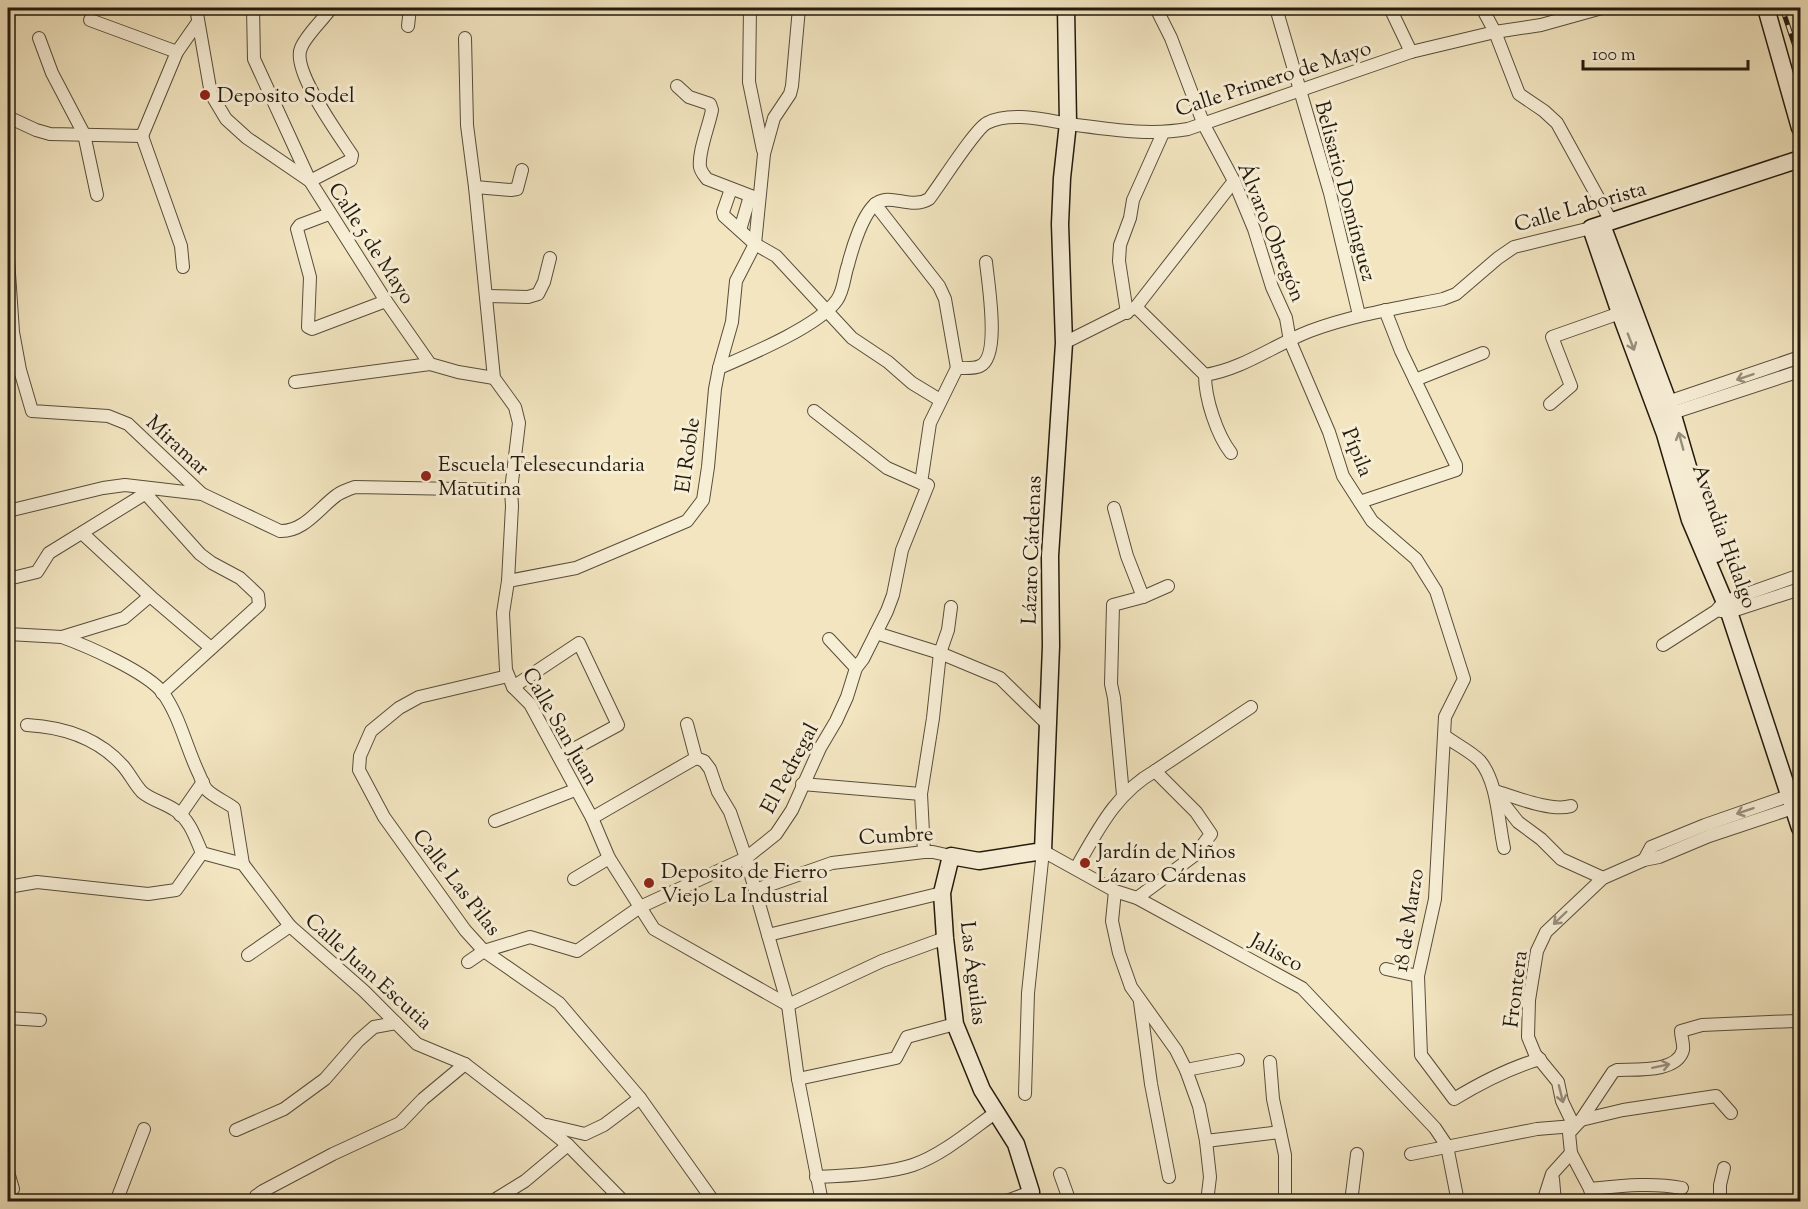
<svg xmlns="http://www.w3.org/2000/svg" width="1808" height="1209" font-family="'Sorts Mill Goudy',serif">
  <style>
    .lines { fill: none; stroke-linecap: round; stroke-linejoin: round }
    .street-casing { stroke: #574d3a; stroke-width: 14 }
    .secondary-casing { stroke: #231a0d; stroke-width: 19 }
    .street { stroke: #f7eed6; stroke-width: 12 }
    .secondary { stroke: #f7eed6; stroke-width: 16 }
    .rail-casing { stroke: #231a0d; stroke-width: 5 }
    .rail { stroke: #f7eed6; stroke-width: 3; stroke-dasharray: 9; stroke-linecap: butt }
    .oneway { stroke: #988f7c }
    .poi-dot { fill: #8f2418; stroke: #f7eed6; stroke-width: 2 }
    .labels { text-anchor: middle; stroke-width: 6; stroke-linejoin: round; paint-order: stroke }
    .street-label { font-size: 21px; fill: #231a0d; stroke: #f7eed6 }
    .poi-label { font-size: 21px; fill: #231a0d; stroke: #f7eed6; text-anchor: start }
  </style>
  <rect width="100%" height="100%" fill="#f2e5c0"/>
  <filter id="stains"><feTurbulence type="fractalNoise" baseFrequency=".00333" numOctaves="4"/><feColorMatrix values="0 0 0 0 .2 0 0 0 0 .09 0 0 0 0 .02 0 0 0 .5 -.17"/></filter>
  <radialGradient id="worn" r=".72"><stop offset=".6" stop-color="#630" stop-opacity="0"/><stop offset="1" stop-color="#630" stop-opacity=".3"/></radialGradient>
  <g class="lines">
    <defs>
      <g id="street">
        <path d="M196 8 211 94 226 119 247 138 310 181 386 301 430 364 458 372 494 378"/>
        <path d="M253 8 254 59 310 181 351 160 352 155C339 135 291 70 301 48 306 35 323 20 331 8"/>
        <path d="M750 8 749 82 763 150"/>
        <path d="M1156 8 1171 38 1204 125 1234 181 1254 229 1272 287 1286 318 1290 341 1329 432 1343 476 1372 521 1416 559 1436 591 1464 679 1445 717 1435 899 1418 976 1421 1055 1454 1099C1482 1082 1509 1068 1540 1059"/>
        <path d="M1276 8 1330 193 1359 315"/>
        <path d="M1390 8 1411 52"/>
        <path d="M1482 8 1495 32 1519 94 1544 111 1557 123 1611 221"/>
        <path d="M90 20 177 52"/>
        <path d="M408 26 410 8"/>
        <path d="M39 38 52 73 84 134 97 195"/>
        <path d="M465 38 467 125 475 187 494 378 515 407 519 423 511 490 512 506 508 581 503 613 506 670 513 687 530 704 592 818 609 858 654 929 788 1005"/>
        <path d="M677 86 689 97 710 104 712 110C709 126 698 152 700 167 701 172 704 175 707 179L759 199"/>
        <path d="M8 117 36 130 50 134 142 136 177 52 198 22"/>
        <path d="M142 136 181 246 183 267"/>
        <path d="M475 187 511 190 517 189 522 170"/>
        <path d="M731 189 723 212 724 216 755 244 776 256 852 338 888 362 912 383 940 400"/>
        <path d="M875 204 939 286 945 299 957 368"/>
        <path d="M329 214 300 225 297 229 310 277 308 327 312 329 386 301"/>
        <path d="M740 230 750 196"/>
        <path d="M8 259 13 332 20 370 32 411 108 416 128 424 202 494"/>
        <path d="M487 296 528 297 538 294 544 282 550 258"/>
        <path d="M1136 307 1205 375C1243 369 1274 345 1310 331 1353 315 1398 308 1443 299L1456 294 1498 258 1514 247 1591 228"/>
        <path d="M1127 313 1119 261 1120 245 1130 218 1133 200 1163 133"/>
        <path d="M1064 343 1136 307 1234 181"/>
        <path d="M719 368C749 355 819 326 837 300 844 290 844 276 848 265 852 249 863 212 877 203 891 193 911 210 929 199 940 185 975 129 987 123 1010 111 1045 120 1069 124 1108 129 1149 136 1188 129L1411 52 1495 32 1541 25 1602 8"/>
        <path d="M957 368C964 368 974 369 980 366 1001 357 988 283 986 262"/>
        <path d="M1205 375C1205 399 1217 435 1231 453"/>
        <path d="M1415 380 1483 353"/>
        <path d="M295 382 430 364"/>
        <path d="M1550 404 1571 386 1552 337 1620 313"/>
        <path d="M1662 404 1800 357"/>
        <path d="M814 411 887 468 921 483"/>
        <path d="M1666 415 1800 371"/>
        <path d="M146 494 200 554 212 563 240 578 258 595 259 605 162 693"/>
        <path d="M1360 502 1456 470V465L1401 351 1385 310"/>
        <path d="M1114 508 1127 556 1143 597 1113 605 1111 684 1114 698 1123 795"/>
        <path d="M8 511 103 488 125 485 202 494 280 531C304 532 319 508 337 495 343 491 349 489 355 487L511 490"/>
        <path d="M82 533 150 596 211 648"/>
        <path d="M8 579 37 572 49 553 151 490"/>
        <path d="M508 581 576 568 687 521 703 500 708 467 715 389 719 368 732 322 736 281 755 244 764 154 774 118 790 94 792 86 799 8"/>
        <path d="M1143 597 1168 586"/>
        <path d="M1721 611 1729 612 1800 589"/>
        <path d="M876 633 940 653 1000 678 1047 724"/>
        <path d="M8 634 62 637 124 618 150 596"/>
        <path d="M62 637C87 646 147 672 163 693 180 717 186 747 199 774 201 778 203 786 207 790 214 797 226 802 234 808L243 864"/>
        <path d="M829 639 856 668"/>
        <path d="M1663 645 1716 611 1724 602 1800 575"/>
        <path d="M508 676 419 697 399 708 371 731 360 756 359 770 384 817 465 930 484 951 559 1003 640 1098 714 1202"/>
        <path d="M513 687 579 643 618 725 559 757"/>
        <path d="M687 724 696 758 704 761 710 769 718 792 730 812 746 858 788 1005 798 1079 822 1202"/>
        <path d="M27 725C64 727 98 738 123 766 130 774 135 785 142 792 151 800 165 803 175 810 190 820 195 837 202 853"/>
        <path d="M1445 736C1455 744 1472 752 1480 761 1498 783 1498 821 1504 848"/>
        <path d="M1155 771 1251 707"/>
        <path d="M802 784 921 794"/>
        <path d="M1495 791C1515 797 1551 812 1571 806"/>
        <path d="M1496 794 1518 822 1541 839 1561 859 1603 878"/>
        <path d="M180 815 203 782"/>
        <path d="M592 818 696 758"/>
        <path d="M495 821 575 790"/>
        <path d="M924 852 921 794 933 718 940 653 948 630 951 607"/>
        <path d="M202 853 243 864 290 926 364 991 417 1044 465 1064 526 1111 568 1145 624 1202"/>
        <path d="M1644 860 1651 847 1705 825 1800 792"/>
        <path d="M1076 868C1098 830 1116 793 1155 771L1196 812 1211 834 1195 855 1137 898"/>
        <path d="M574 879 609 858"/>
        <path d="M8 887 37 882 148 894 176 890 202 853"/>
        <path d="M755 890 832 863 924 852H933L951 856"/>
        <path d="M1115 891 1112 921 1119 953 1131 987 1176 1050 1186 1070 1199 1106 1206 1141 1210 1177 1207 1202"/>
        <path d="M768 935 942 893"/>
        <path d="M248 955 290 926"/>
        <path d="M468 962 484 951 530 937 577 951 640 907 746 858 776 834 792 810 820 748 836 721 847 697 856 668 863 659 887 611 893 595 902 550 928 485 921 483 930 423 957 368"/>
        <path d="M1386 969 1418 976"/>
        <path d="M1140 1002 1151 1084 1169 1177"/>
        <path d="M788 1005 882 961 945 938"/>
        <path d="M8 1018 40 1020"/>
        <path d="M1270 1062 1273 1099 1285 1155V1202"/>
        <path d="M1186 1070 1238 1060"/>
        <path d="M798 1079 896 1058 907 1037 955 1024"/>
        <path d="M1025 1094 1028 993 1043 851 1115 891 1137 898 1302 988 1435 1128 1447 1146 1458 1202"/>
        <path d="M1581 1120 1623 1110 1716 1096 1731 1113"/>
        <path d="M547 1125 585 1134 604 1125 640 1098"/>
        <path d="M1574 1126 1562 1101 1558 1082 1535 1054 1528 1037 1529 1000 1537 951 1546 932 1603 878 1644 860 1659 857 1709 836 1799 806"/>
        <path d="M236 1130 284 1109 325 1079 358 1041 374 1027 396 1023"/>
        <path d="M1206 1141 1280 1132"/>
        <path d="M1571 1153 1590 1189 1593 1202"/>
        <path d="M1411 1154 1537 1129 1574 1126"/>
        <path d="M8 1172 13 1189"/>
        <path d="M1060 1174 1070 1202"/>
        <path d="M816 1177C844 1176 886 1174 913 1165 942 1155 970 1131 995 1113"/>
        <path d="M1553 1179 1555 1202"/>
        <path d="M1590 1189C1620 1186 1651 1182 1682 1188"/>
        <path d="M116 1202 144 1129"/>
        <path d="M254 1202 256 1196 263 1191 333 1154 400 1123 423 1099 465 1064"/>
        <path d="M491 1202 525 1181 568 1145"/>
        <path d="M1004 1202 1031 1192"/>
        <path d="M1351 1202 1357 1154"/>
        <path d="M1543 1202 1552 1174 1571 1153 1569 1133 1581 1120 1613 1072 1617 1070C1635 1069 1677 1073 1683 1050 1684 1044 1681 1037 1681 1031L1702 1025 1794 1021 1800 1019"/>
        <path d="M1720 1202V1185L1724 1168"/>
      </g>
      <g id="secondary">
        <path d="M1766 8 1800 128"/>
        <path d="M1800 159 1591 228 1620 313 1665 434 1690 520 1729 612 1800 828"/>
        <path d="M1602 225 1672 412 1702 515 1716 554"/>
        <path d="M1030 1202 1031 1192 1016 1144 982 1090 955 1024 945 938 942 893 951 856 979 861 1043 851 1051 646 1050 556 1064 343 1060 224 1062 178 1068 123 1066 8"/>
      </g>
    </defs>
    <use href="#street" class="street-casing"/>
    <use href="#secondary" class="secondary-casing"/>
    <use href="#street" class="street"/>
    <use href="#secondary" class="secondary"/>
    <defs>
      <path id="rail" d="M1782 8 1800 61"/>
    </defs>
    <use href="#rail" class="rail-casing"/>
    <use href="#rail" class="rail"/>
  </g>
  <defs><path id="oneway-shaft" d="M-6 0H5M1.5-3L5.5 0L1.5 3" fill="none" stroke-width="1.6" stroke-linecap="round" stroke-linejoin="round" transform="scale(1.5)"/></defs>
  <g class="oneway">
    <use href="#oneway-shaft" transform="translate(1631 342) rotate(69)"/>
    <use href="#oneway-shaft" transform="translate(1745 377) rotate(161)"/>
    <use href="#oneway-shaft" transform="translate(1681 441) rotate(-105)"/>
    <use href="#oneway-shaft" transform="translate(1745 811) rotate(161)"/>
    <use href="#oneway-shaft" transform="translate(1560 918) rotate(136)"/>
    <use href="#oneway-shaft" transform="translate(1661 1066) rotate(-12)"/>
    <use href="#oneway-shaft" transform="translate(1561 1094) rotate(76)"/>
  </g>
  <g class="poi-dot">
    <circle cx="205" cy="95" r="6"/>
    <circle cx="426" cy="476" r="6"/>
    <circle cx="1085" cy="863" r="6"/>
    <circle cx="649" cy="883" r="6"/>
  </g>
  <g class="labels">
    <g class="street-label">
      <text transform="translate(1273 78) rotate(-18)" y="7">Calle Primero de Mayo</text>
      <text transform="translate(1346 191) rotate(75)" y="7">Belisario Domínguez</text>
      <text transform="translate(1580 206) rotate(-16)" y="7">Calle Laborista</text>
      <text transform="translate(1272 232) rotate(68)" y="7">Álvaro Obregón</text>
      <text transform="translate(372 243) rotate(57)" y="7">Calle 5 de Mayo</text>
      <text transform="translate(178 445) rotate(43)" y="7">Miramar</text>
      <text transform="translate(1358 452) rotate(68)" y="7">Pípila</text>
      <text transform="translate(687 455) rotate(-82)" y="7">El Roble</text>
      <text transform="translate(1725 536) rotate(70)" y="7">Avendia Hidalgo</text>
      <text transform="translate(1031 550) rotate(-88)" y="7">Lázaro Cárdenas</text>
      <text transform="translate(561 726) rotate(60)" y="7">Calle San Juan</text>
      <text transform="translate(789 768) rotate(-62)" y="7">El Pedregal</text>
      <text transform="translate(896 835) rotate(-3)" y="7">Cumbre</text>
      <text transform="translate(457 882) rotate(52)" y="7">Calle Las Pilas</text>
      <text transform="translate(1408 920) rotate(-81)" y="7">18 de Marzo</text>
      <text transform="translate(1277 952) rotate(29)" y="7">Jalisco</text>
      <text transform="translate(369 971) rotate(42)" y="7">Calle Juan Escutia</text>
      <text transform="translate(974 973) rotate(83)" y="7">Las Águilas</text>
      <text transform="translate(1515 989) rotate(-83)" y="7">Frontera</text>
    </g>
    <g class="poi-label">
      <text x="217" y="102">Deposito Sodel</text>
      <text x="438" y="471">Escuela Telesecundaria<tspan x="438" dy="24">Matutina</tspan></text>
      <text x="1097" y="858">Jardín de Niños<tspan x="1097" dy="24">Lázaro Cárdenas</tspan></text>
      <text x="661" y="878">Deposito de Fierro<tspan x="661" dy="24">Viejo La Industrial</tspan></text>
    </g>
  </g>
  <rect width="1808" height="1209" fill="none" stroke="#f2e5c0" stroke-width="30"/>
  <rect x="9" y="9" width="1790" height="1191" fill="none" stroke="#231a0d" stroke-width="3"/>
  <rect x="15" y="15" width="1778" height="1179" fill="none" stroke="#231a0d" stroke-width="1.5"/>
  <path d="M1583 60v9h165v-9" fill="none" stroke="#231a0d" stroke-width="3"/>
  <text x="1592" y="60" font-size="18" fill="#231a0d" stroke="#f7eed6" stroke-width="4.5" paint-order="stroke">100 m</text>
  <rect width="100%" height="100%" filter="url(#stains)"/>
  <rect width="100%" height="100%" fill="url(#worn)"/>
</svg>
